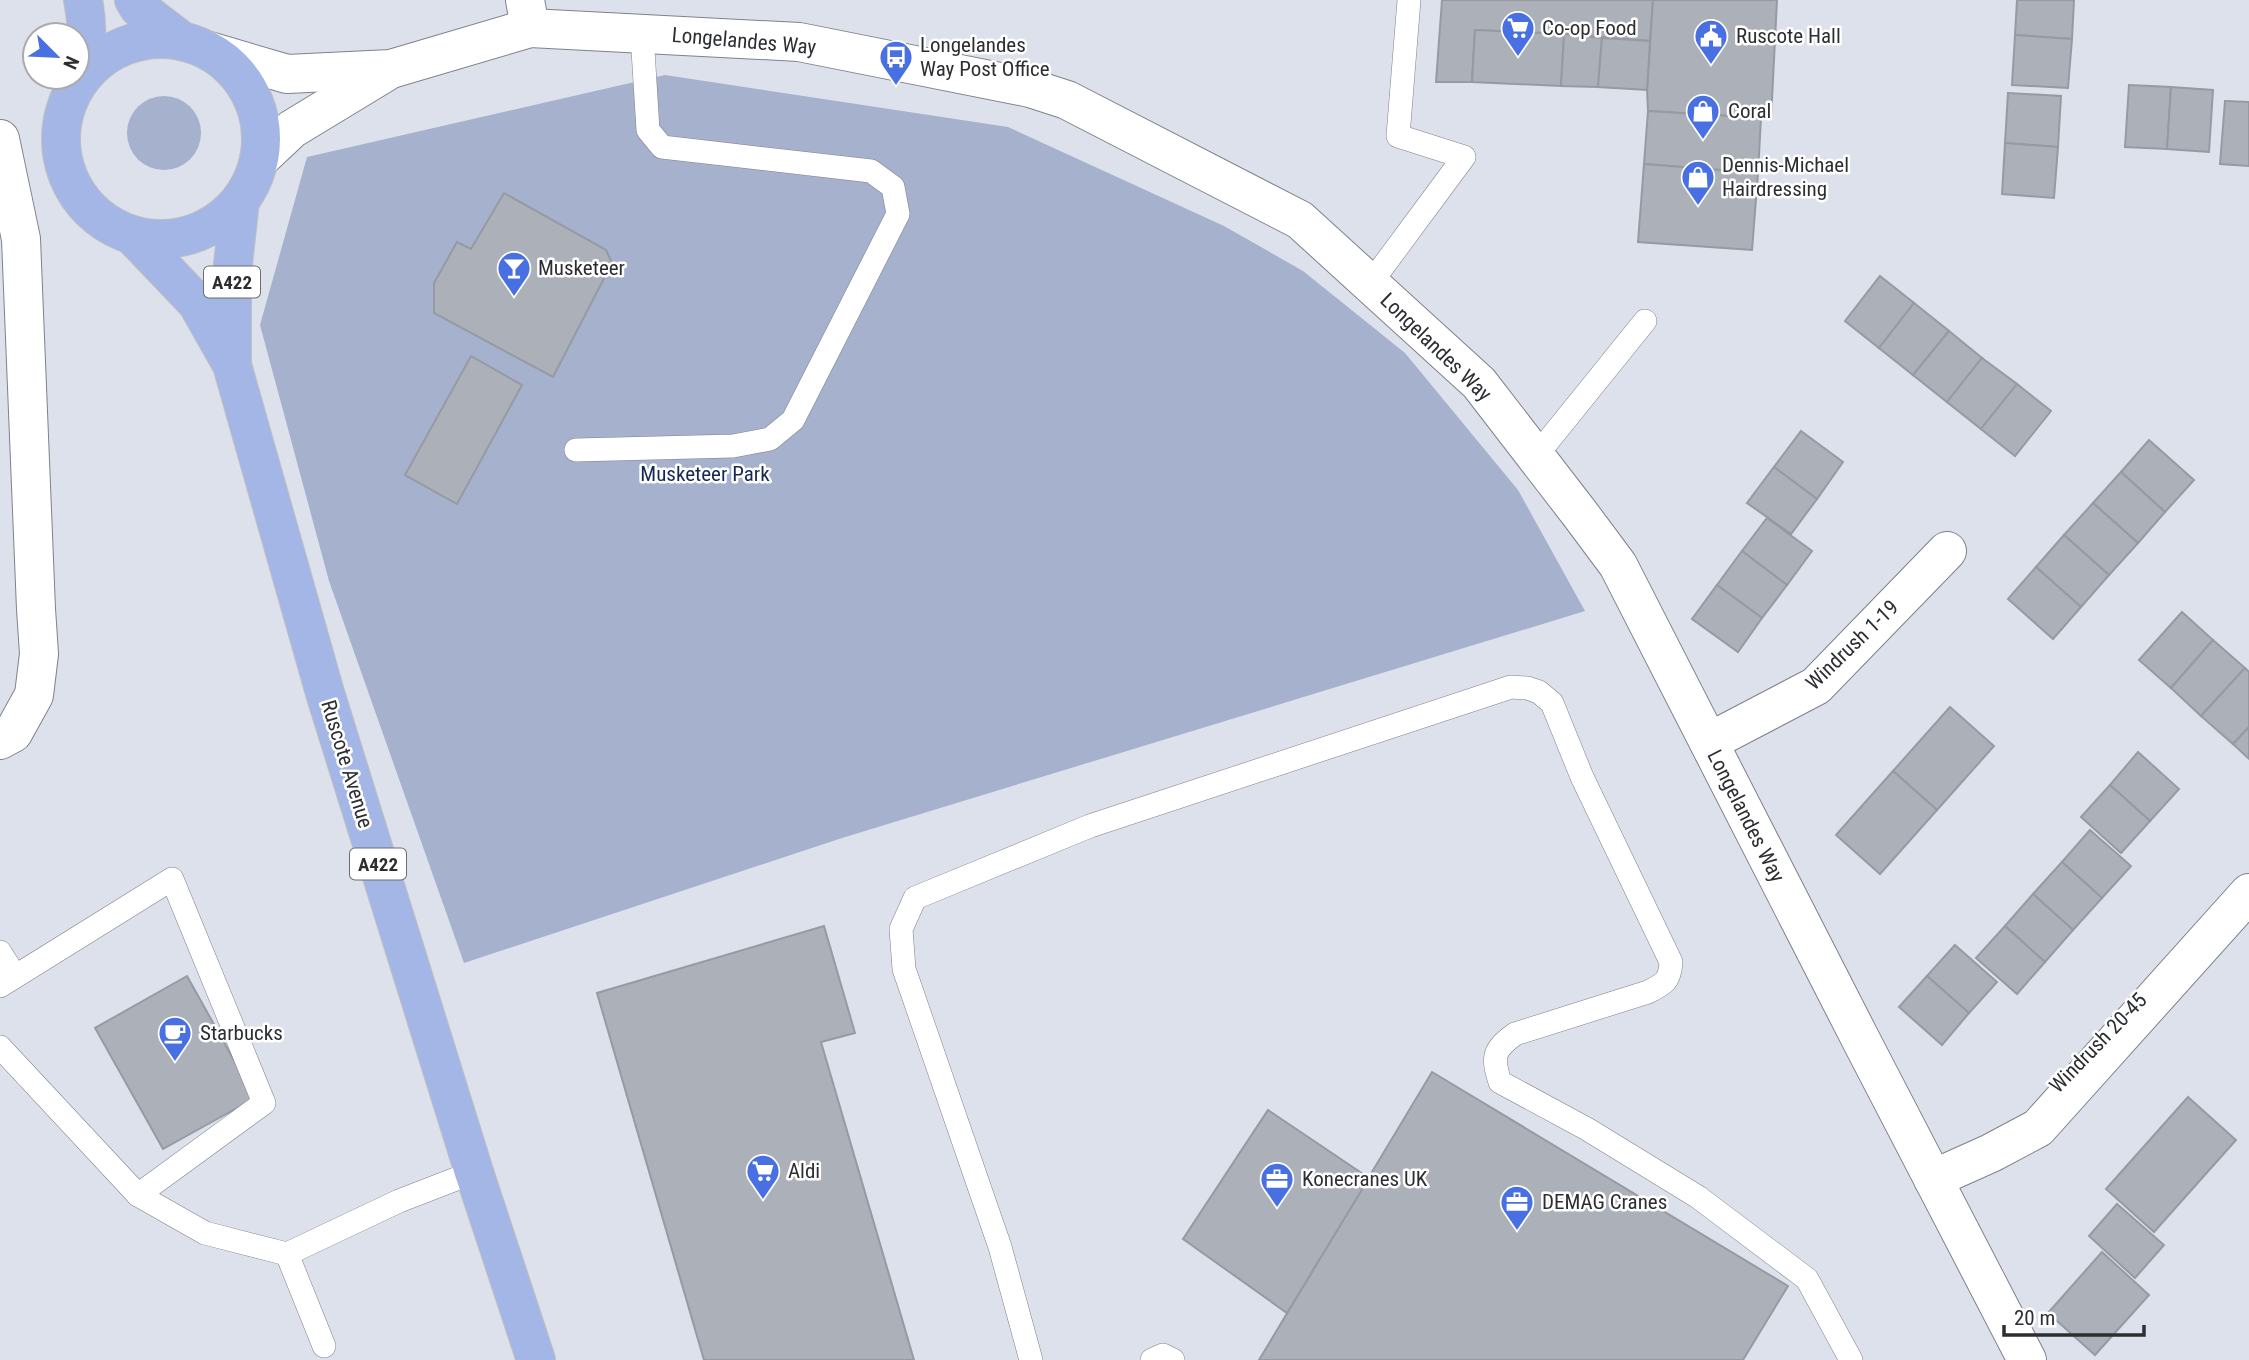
<svg xmlns="http://www.w3.org/2000/svg" width="2249" height="1360" font-family="'Roboto Condensed',sans-serif">
  <style>
    .green { fill: #a5b1cd }
    .building { fill: #acb0b9; stroke: #969aa2; stroke-width: 2 }
    .lines { fill: none; stroke-linecap: round; stroke-linejoin: round }
    .lane-casing { stroke: #7e828a; stroke-width: 24 }
    .street-casing { stroke: #7e828a; stroke-width: 40 }
    .secondary-casing { stroke: #7e828a; stroke-width: 40 }
    .primary-casing { stroke: #c0c0c1; stroke-width: 40 }
    .lane { stroke: #fff; stroke-width: 23 }
    .street { stroke: #fff; stroke-width: 38 }
    .secondary { stroke: #fff; stroke-width: 38 }
    .primary { stroke: #a3b6e5; stroke-width: 38 }
    .labels { text-anchor: middle; stroke-width: 5; stroke-linejoin: round; paint-order: stroke }
    .shield { fill: #fff; stroke: #6b6d6f; stroke-width: 2 }
    .shield-label { font-size: 19px; font-weight: bold; fill: #2c2e31 }
    .poi-label { font-size: 21px; fill: #2c2e31; stroke: #fff; text-anchor: start }
    .street-label { font-size: 21px; fill: #2c2e31; stroke: #fff }
    .park-label { font-size: 21px; fill: #172752; stroke: #fff }
  </style>
  <rect width="100%" height="100%" fill="#dde1eb"/>
  <g class="green">
    <path d="M665 75 1008 127 1224 226 1303 271 1405 353 1518 490 1585 611 842 838 464 963 329 581 260 325 307 157Z"/>
    <circle cx="164" cy="133" r="37"/>
  </g>
  <g class="building">
    <path d="M1442 0H1653L1650 41 1564 34 1475 30 1472 82H1436Z"/>
    <path d="M1653 0H1777L1771 119 1648 111 1647 90Z"/>
    <path d="M2017 0H2074L2072 39 2015 35Z"/>
    <path d="M1475 30 1564 34 1561 86 1472 82Z"/>
    <path d="M1564 34 1602 38 1598 87 1561 86Z"/>
    <path d="M2015 35 2072 39 2068 88 2012 85Z"/>
    <path d="M1602 38 1650 41 1647 90 1598 87Z"/>
    <path d="M2129 85 2171 87 2167 149 2125 147Z"/>
    <path d="M2171 87 2213 90 2209 152 2167 149Z"/>
    <path d="M2008 93 2061 96 2058 147 2005 143Z"/>
    <path d="M2225 101 2249 102V166L2220 164Z"/>
    <path d="M1648 111 1761 118 1758 173 1644 164Z"/>
    <path d="M2005 143 2058 147 2054 198 2002 194Z"/>
    <path d="M1644 164 1758 173 1752 250 1638 242Z"/>
    <path d="M504 193 606 250 612 263 553 377 434 313V283L457 242 471 249Z"/>
    <path d="M1880 276 1914 303 1879 348 1845 321Z"/>
    <path d="M1914 303 1949 331 1913 375 1879 348Z"/>
    <path d="M1949 331 1982 358 1947 402 1913 375Z"/>
    <path d="M471 356 522 385 457 504 405 475Z"/>
    <path d="M1982 358 2017 384 1981 429 1947 402Z"/>
    <path d="M2017 384 2051 411 2015 456 1981 429Z"/>
    <path d="M1801 431 1843 462 1817 499 1774 467Z"/>
    <path d="M2149 440 2194 480 2165 512 2121 472Z"/>
    <path d="M1774 467 1817 499 1791 534 1747 503Z"/>
    <path d="M2121 472 2165 512 2138 543 2093 503Z"/>
    <path d="M2093 503 2138 543 2109 575 2064 535Z"/>
    <path d="M1767 518 1812 551 1787 585 1742 551Z"/>
    <path d="M2064 535 2109 575 2081 607 2036 567Z"/>
    <path d="M1742 551 1787 585 1762 618 1717 585Z"/>
    <path d="M2036 567 2081 607 2053 639 2008 599Z"/>
    <path d="M1717 585 1762 618 1738 652 1692 619Z"/>
    <path d="M2182 612 2213 640 2171 688 2139 660Z"/>
    <path d="M2213 640 2245 668 2201 716 2171 688Z"/>
    <path d="M2245 668 2249 672V727L2233 744 2201 716Z"/>
    <path d="M1950 707 1994 746 1937 810 1893 771Z"/>
    <path d="M2249 727V759L2233 744Z"/>
    <path d="M2138 752 2179 789 2150 821 2110 785Z"/>
    <path d="M1893 771 1937 810 1880 874 1836 835Z"/>
    <path d="M2110 785 2150 821 2121 853 2081 817Z"/>
    <path d="M2090 830 2131 866 2102 898 2062 862Z"/>
    <path d="M2062 862 2102 898 2073 930 2033 894Z"/>
    <path d="M2033 894 2073 930 2045 962 2005 926Z"/>
    <path d="M824 926 855 1033 821 1042 914 1360H704L597 993Z"/>
    <path d="M2005 926 2045 962 2017 994 1976 958Z"/>
    <path d="M1955 945 1997 982 1969 1013 1927 976Z"/>
    <path d="M187 976 255 1098 163 1149 95 1028Z"/>
    <path d="M1927 976 1969 1013 1942 1045 1899 1007Z"/>
    <path d="M1432 1072 1788 1286 1743 1360H1259Z"/>
    <path d="M2188 1097 2236 1140 2154 1232 2106 1189Z"/>
    <path d="M1268 1110 1369 1178 1287 1313 1183 1239Z"/>
    <path d="M2117 1204 2164 1245 2135 1278 2089 1236Z"/>
    <path d="M2102 1252 2149 1295 2095 1355 2048 1313Z"/>
  </g>
  <g class="lines">
    <defs>
      <g id="lane">
        <path d="M1370 284 1464 157 1398 136 1409 0"/>
        <path d="M576 450 733 446 770 439 793 420 898 214 893 187 871 171 662 147 648 130 642 34"/>
        <path d="M1536 456 1645 321"/>
        <path d="M0 952 15 976"/>
        <path d="M0 986 172 879 264 1103 138 1195"/>
        <path d="M0 1047 138 1195 205 1233 287 1254 399 1201 474 1172"/>
        <path d="M287 1254 324 1346"/>
        <path d="M1031 1360 1000 1247 904 969 901 929 915 898 1090 826 1511 687 1527 688 1539 692 1552 703 1582 777 1671 962C1670 981 1664 984 1648 992L1515 1034C1493 1050 1492 1057 1500 1082L1587 1129 1698 1197 1807 1279 1851 1360"/>
        <path d="M1152 1360 1163 1355 1173 1360"/>
      </g>
      <g id="street">
        <path d="M525 0 530 28"/>
        <path d="M0 139 21 239 36 609 39 654 34 695 13 733 0 740"/>
        <path d="M1709 742 1816 686 1947 551"/>
        <path d="M1933 1179 1991 1153 2038 1128 2249 893"/>
      </g>
      <g id="secondary">
        <path d="M209 51 287 74 391 69 530 28 799 42 1030 88 1067 100 1300 220 1479 383 1580 514 1618 565 1861 1040 2027 1360"/>
        <path d="M259 160 292 129 386 72"/>
      </g>
      <g id="primary">
        <path d="M134 0 139 8 182 41"/>
        <circle cx="161" cy="139" r="100"/>
        <path d="M75 87C85 53 90 35 83 0"/>
        <path d="M133 236 197 303 232 365 325 693 474 1172 536 1360"/>
        <path d="M232 363V273L240 201"/>
      </g>
    </defs>
    <use href="#lane" class="lane-casing"/>
    <use href="#street" class="street-casing"/>
    <use href="#secondary" class="secondary-casing"/>
    <use href="#primary" class="primary-casing"/>
    <use href="#lane" class="lane"/>
    <use href="#street" class="street"/>
    <use href="#secondary" class="secondary"/>
    <use href="#primary" class="primary"/>
  </g>
  <defs>
    <symbol id="supermarket-pin" viewBox="-11 -11 22 30"><path d="M0 17L-7.5 6A9.5 9.5 0 1 1 7.5 6Z" fill="#4870e2" stroke="#fff"/><path d="M-6-5.5h2.5l.6 2H6L4.5 2H-2.5L-4.4-4H-6ZM-1.5 3.2a1.3 1.3 0 1 0 .1 0ZM3 3.2a1.3 1.3 0 1 0 .1 0Z" fill="#fff"/></symbol>
    <symbol id="civic-pin" viewBox="-11 -11 22 30"><path d="M0 17L-7.5 6A9.5 9.5 0 1 1 7.5 6Z" fill="#4870e2" stroke="#fff"/><path d="M-.6-6.5H3V-4.5H.6V-3L4-1V1h2V6H-6V1h2V-1L-.6-3ZM-1.2 2.5V6h2.4V2.5Z" fill="#fff"/></symbol>
    <symbol id="bus-pin" viewBox="-11 -11 22 30"><path d="M0 17L-7.5 6A9.5 9.5 0 1 1 7.5 6Z" fill="#4870e2" stroke="#fff"/><path d="M-5-6H5V4H4V6H2V4H-2V6H-4V4H-5ZM-3.5-4V0h7V-4ZM-3.5 1.2v1.5H-2V1.2ZM2 1.2v1.5H3.5V1.2Z" fill="#fff"/></symbol>
    <symbol id="shop-pin" viewBox="-11 -11 22 30"><path d="M0 17L-7.5 6A9.5 9.5 0 1 1 7.5 6Z" fill="#4870e2" stroke="#fff"/><path d="M-5-2.5h2.3a2.7 3.5 0 0 1 5.4 0H5L5.5 6h-11ZM-1.5-2.5h3a1.5 2.3 0 0 0-3 0Z" fill="#fff"/></symbol>
    <symbol id="bar-pin" viewBox="-11 -11 22 30"><path d="M0 17L-7.5 6A9.5 9.5 0 1 1 7.5 6Z" fill="#4870e2" stroke="#fff"/><path d="M-6-5H6L.8 .8V4.5H3.5V6h-7V4.5H-.8V.8Z" fill="#fff"/></symbol>
    <symbol id="cafe-pin" viewBox="-11 -11 22 30"><path d="M0 17L-7.5 6A9.5 9.5 0 1 1 7.5 6Z" fill="#4870e2" stroke="#fff"/><path d="M-5.5-4.5H6V0H3Q3 3.5 0 3.5H-2.5Q-5.5 3.5-5.5 0ZM3-3.2v2h1.7v-2ZM-6 4.5H4V6H-6Z" fill="#fff"/></symbol>
    <symbol id="office-pin" viewBox="-11 -11 22 30"><path d="M0 17L-7.5 6A9.5 9.5 0 1 1 7.5 6Z" fill="#4870e2" stroke="#fff"/><path d="M-6-3h4V-5.5h4V-3h4V5H-6ZM-1-4.5V-3h2v-1.5ZM-6 0V1H6V0Z" fill="#fff"/></symbol>
  </defs>
  <g fill-rule="evenodd">
    <use href="#supermarket-pin" x="1499" y="9" width="38" height="52"/>
    <use href="#civic-pin" x="1692" y="17" width="38" height="52"/>
    <use href="#bus-pin" x="877" y="38" width="38" height="52"/>
    <use href="#shop-pin" x="1684" y="92" width="38" height="52"/>
    <use href="#shop-pin" x="1679" y="158" width="38" height="52"/>
    <use href="#bar-pin" x="495" y="249" width="38" height="52"/>
    <use href="#cafe-pin" x="156" y="1014" width="38" height="52"/>
    <use href="#supermarket-pin" x="744" y="1152" width="38" height="52"/>
    <use href="#office-pin" x="1258" y="1160" width="38" height="52"/>
    <use href="#office-pin" x="1498" y="1183" width="38" height="52"/>
  </g>
  <g class="labels">
    <g class="shield">
      <rect x="204" y="266.5" width="56" height="31" rx="5"/>
      <rect x="350" y="848.5" width="56" height="31" rx="5"/>
    </g>
    <g class="shield-label">
      <text x="232" y="289">A422</text>
      <text x="378" y="871">A422</text>
    </g>
    <g class="poi-label">
      <text x="1542" y="35">Co-op Food</text>
      <text x="1736" y="43">Ruscote Hall</text>
      <text x="920" y="52">Longelandes<tspan x="920" dy="24">Way Post Office</tspan></text>
      <text x="1728" y="118">Coral</text>
      <text x="1722" y="172">Dennis-Michael<tspan x="1722" dy="24">Hairdressing</tspan></text>
      <text x="538" y="275">Musketeer</text>
      <text x="200" y="1040">Starbucks</text>
      <text x="788" y="1178">Aldi</text>
      <text x="1302" y="1186">Konecranes UK</text>
      <text x="1542" y="1209">DEMAG Cranes</text>
    </g>
    <g class="street-label">
      <text transform="translate(744 41) rotate(5)" y="7">Longelandes Way</text>
      <text transform="translate(1436 347) rotate(44)" y="7">Longelandes Way</text>
      <text transform="translate(1852 645) rotate(-44)" y="7">Windrush 1-19</text>
      <text transform="translate(347 764) rotate(73)" y="7">Ruscote Avenue</text>
      <text transform="translate(1746 816) rotate(63)" y="7">Longelandes Way</text>
      <text transform="translate(2098 1043) rotate(-46)" y="7">Windrush 20-45</text>
    </g>
    <g class="park-label">
      <text x="705" y="481">Musketeer Park</text>
    </g>
  </g>
  <g transform="translate(56 56) rotate(114)"><circle r="33" fill="#ffffff" stroke="#ababad" stroke-width="2"/>
  <path d="M0-5L12 26L0 18L-12 26Z" fill="#4870e2"/>
  <text y="-10" font-size="19" font-weight="bold" text-anchor="middle" fill="#2c2e31">N</text>
  </g>
  <path d="M2004 1325v10h140v-10" fill="none" stroke="#2c2e31" stroke-width="3.5"/>
  <text x="2014" y="1325" font-size="21" fill="#2c2e31" stroke="#ffffff" stroke-width="5" paint-order="stroke">20 m</text>
</svg>
